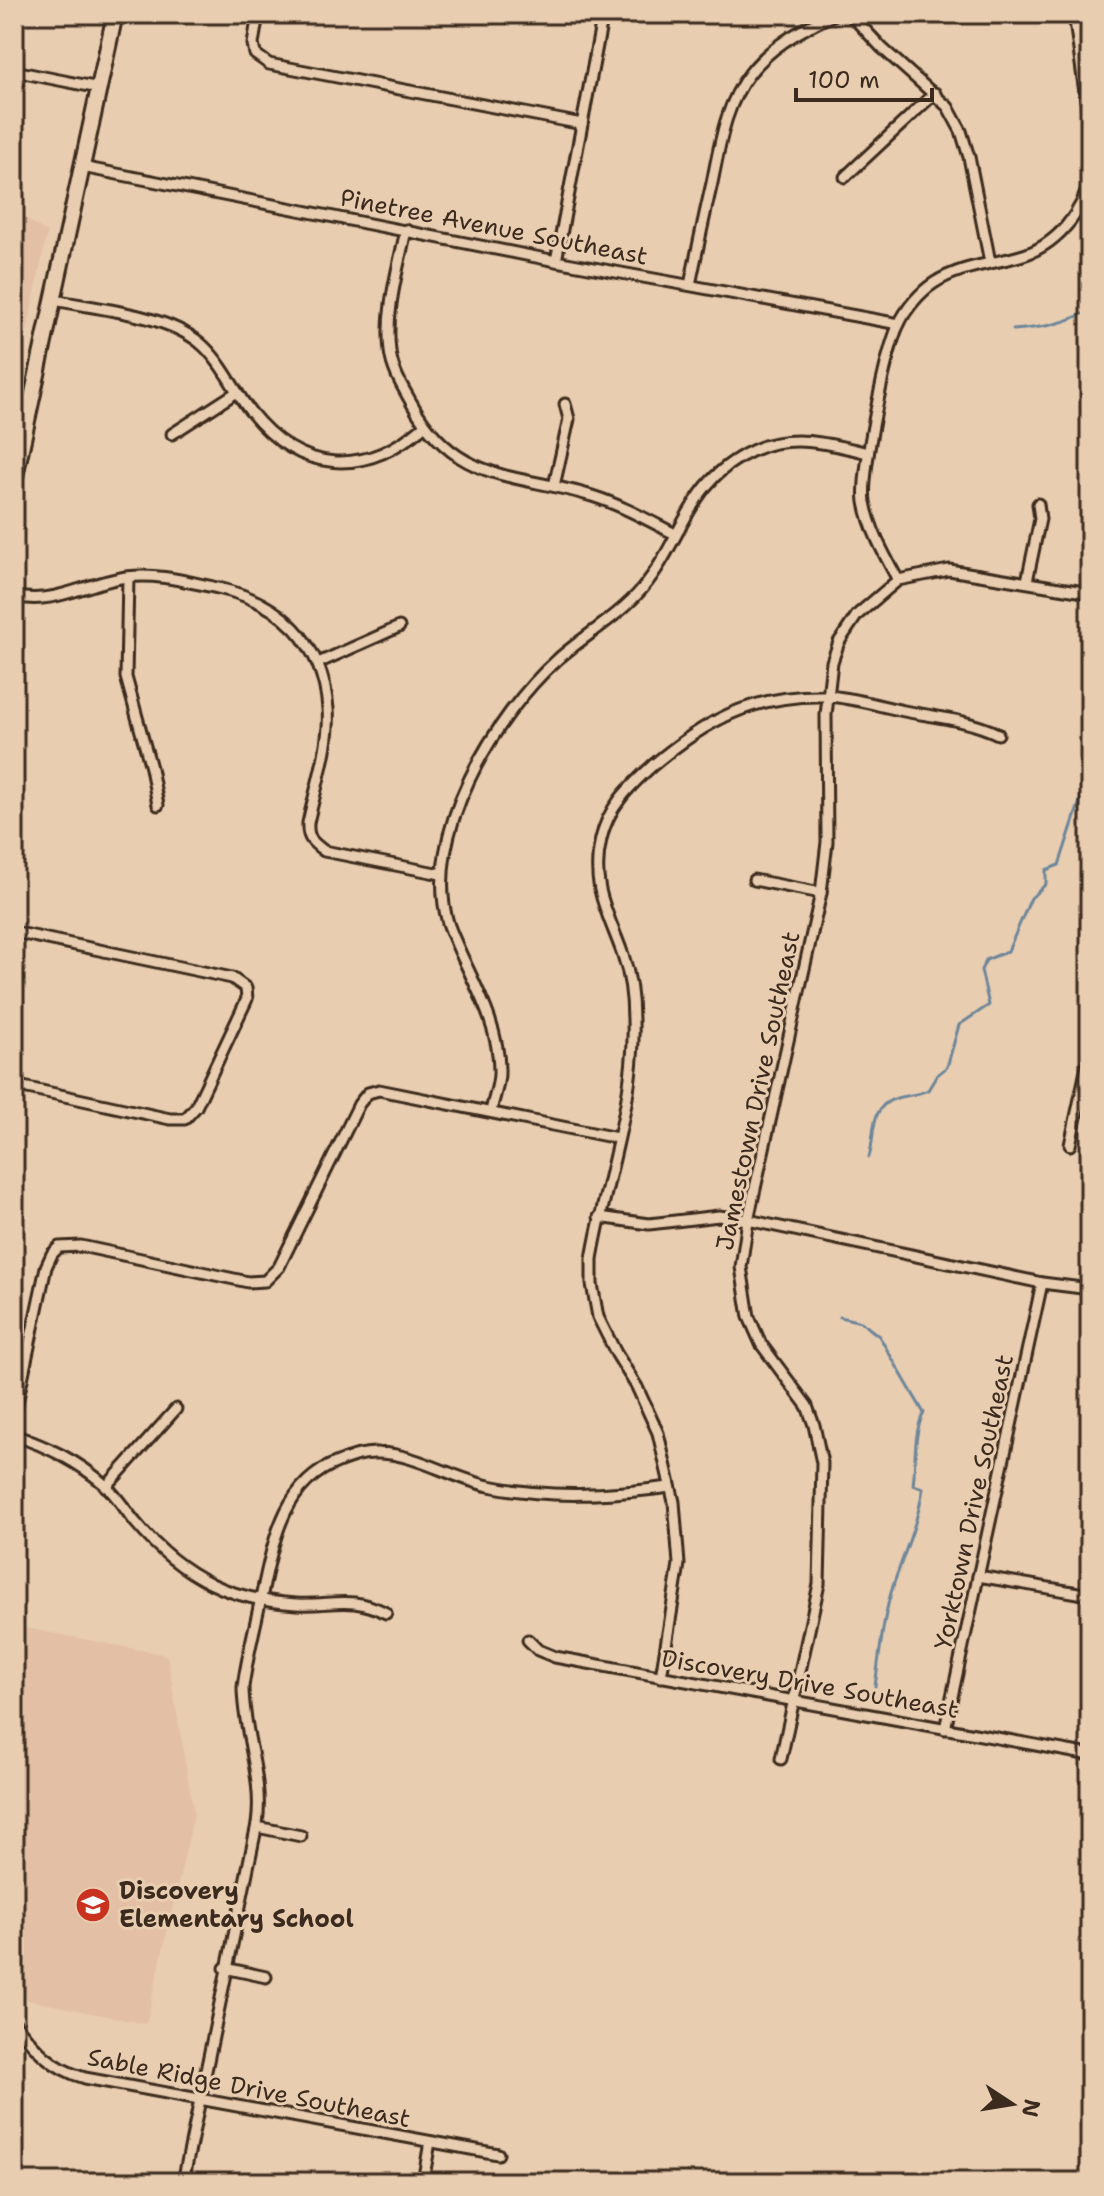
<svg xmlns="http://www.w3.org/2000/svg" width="1104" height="2196" font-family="'Shantell Sans',sans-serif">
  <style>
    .built { fill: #e2bfa5 }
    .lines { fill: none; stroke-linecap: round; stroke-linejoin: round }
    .stream { stroke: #6d869a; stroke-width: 3 }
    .minor-casing { stroke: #3b2a1e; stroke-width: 15 }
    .secondary-casing { stroke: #3b2a1e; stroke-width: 20 }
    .minor { stroke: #e9cdb0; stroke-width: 9 }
    .secondary { stroke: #e9cdb0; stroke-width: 14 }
    .labels { text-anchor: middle; stroke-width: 6; stroke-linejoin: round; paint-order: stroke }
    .street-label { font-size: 24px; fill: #3b2a1e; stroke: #e9cdb0 }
    .poi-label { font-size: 24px; font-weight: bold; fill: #3b2a1e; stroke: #e9cdb0; text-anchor: start }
  </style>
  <rect width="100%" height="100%" fill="#e9cdb0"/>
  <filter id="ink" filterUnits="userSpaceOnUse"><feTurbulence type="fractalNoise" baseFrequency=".0125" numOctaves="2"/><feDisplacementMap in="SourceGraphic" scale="16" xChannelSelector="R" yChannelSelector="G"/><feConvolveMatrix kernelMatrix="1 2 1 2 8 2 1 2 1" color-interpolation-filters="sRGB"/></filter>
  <g filter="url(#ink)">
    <g class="built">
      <path d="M14 210 47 233 14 395Z"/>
      <path d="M14 1626 167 1655 194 1814 146 2024 14 1997Z"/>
    </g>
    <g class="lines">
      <g class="stream">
        <path d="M1013 330C1042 328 1065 324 1090 310"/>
        <path d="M1090 714 1087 717 1081 747 1090 759"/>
        <path d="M869 1157C876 1135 868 1106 897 1098 908 1095 918 1095 928 1090L937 1075 947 1067 959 1025 989 1005 981 970 986 960 1008 951 1031 898 1046 884V870L1059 865 1086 783 1080 776 1079 768 1087 766 1090 762"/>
        <path d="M840 1317 861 1322 879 1336 924 1413C913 1431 916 1464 913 1485L923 1488C918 1522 905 1551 894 1583 883 1616 880 1652 875 1686"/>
      </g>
      <defs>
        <g id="minor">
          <path d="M258 14 253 44 255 54 269 64 582 124"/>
          <path d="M850 14 882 48 948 107 961 131 969 157 990 262"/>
          <path d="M1074 14 1090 129"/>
          <path d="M14 71 99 88"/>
          <path d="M82 167 556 261 899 324"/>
          <path d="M845 177 935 93"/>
          <path d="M406 230C398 269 385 312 390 351 392 370 402 386 411 402 456 484 512 472 592 496 621 505 648 520 675 534"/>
          <path d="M556 261 603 14"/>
          <path d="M690 285C697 251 704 217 712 183 720 144 725 105 750 73 770 47 805 27 835 14"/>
          <path d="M54 300C98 309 164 314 199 342 221 360 233 389 250 411 300 474 364 478 424 426"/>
          <path d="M172 434 237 392"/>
          <path d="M554 486 569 419 565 404"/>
          <path d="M128 577 126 677 151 768 158 805"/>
          <path d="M898 580C885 556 870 530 865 502 861 474 886 350 899 324 906 309 920 292 934 283 960 266 992 264 1020 256 1056 246 1083 213 1090 178"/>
          <path d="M1027 581 1040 519 1038 504"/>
          <path d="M14 596C55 606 87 582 127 577 158 573 188 582 218 588 280 602 323 642 328 709 331 743 315 789 308 823 307 838 312 842 324 851L441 874"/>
          <path d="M318 663 399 627"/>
          <path d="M754 880 821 893"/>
          <path d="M14 932 232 978 246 988 247 999 196 1107 185 1119H170L14 1085"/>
          <path d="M491 1112C493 1099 500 1084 499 1070 499 1017 465 971 448 923 422 836 494 716 558 659 584 636 619 616 642 589 684 539 687 480 754 450 791 433 831 444 868 453"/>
          <path d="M1070 1145 1090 1052"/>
          <path d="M599 1217 649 1224 719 1216 748 1220 1042 1283 1090 1289"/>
          <path d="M14 1417 46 1267 52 1254 59 1247 81 1246 248 1282 265 1281 279 1267 359 1104 368 1093 379 1090 617 1138"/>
          <path d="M14 1435C48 1447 78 1461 105 1485 117 1496 126 1511 136 1523 157 1548 183 1570 212 1584 238 1597 267 1602 296 1604 332 1606 351 1595 386 1613"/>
          <path d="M106 1487 176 1409"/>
          <path d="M978 1576 1090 1595"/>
          <path d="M528 1640 538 1650 555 1657 1090 1755"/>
          <path d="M661 1677 679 1564 674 1502 658 1433 637 1387 616 1353 598 1317 592 1284V1259C605 1181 636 1099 633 1021 633 999 630 975 623 955 608 912 590 887 601 839 608 807 629 787 652 766 706 720 754 694 826 696 852 697 879 706 904 711 935 717 969 720 998 734"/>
          <path d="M945 1729 1042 1283"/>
          <path d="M781 1759 819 1584 822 1463 814 1425 807 1406 761 1344 749 1317 741 1267 748 1220 821 893 827 842 826 715 832 662 839 642 857 615 898 580 949 570 1090 593"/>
          <path d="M257 1827 301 1836"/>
          <path d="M225 1968 266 1977"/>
          <path d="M14 2022C34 2048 52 2069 85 2078L498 2154"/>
          <path d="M183 2182 257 1824C264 1777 243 1734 243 1687 247 1657 255 1627 261 1598 273 1545 281 1484 338 1462 351 1457 364 1452 379 1453 416 1454 452 1478 489 1486 550 1499 610 1495 670 1487"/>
          <path d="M423 2182 430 2142"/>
        </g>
        <path id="secondary" d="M14 481 115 14"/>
      </defs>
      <use href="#minor" class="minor-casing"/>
      <use href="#secondary" class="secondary-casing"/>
      <use href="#minor" class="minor"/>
      <use href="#secondary" class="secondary"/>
    </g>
  </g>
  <defs>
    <symbol id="school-disc" viewBox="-11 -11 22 22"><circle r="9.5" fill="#c8321e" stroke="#e9cdb0"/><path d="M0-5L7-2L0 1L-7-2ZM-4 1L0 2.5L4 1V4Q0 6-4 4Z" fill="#fff"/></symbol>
  </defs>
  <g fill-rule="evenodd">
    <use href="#school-disc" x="73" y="1885" width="40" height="40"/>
  </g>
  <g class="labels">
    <g class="street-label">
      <text transform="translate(494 227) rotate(11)" y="8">Pinetree Avenue Southeast</text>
      <text transform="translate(758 1091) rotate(-78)" y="8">Jamestown Drive Southeast</text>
      <text transform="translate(974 1502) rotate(-78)" y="8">Yorktown Drive Southeast</text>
      <text transform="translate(810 1684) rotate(10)" y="8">Discovery Drive Southeast</text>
      <text transform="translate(249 2088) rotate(11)" y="8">Sable Ridge Drive Southeast</text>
    </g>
    <g class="poi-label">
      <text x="119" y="1899">Discovery<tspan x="119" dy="28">Elementary School</tspan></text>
    </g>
  </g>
  <rect width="1104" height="2196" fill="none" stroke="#e9cdb0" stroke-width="48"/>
  <rect x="24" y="24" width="1056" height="2148" fill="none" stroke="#3b2a1e" stroke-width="3" filter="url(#ink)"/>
  <g transform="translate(1012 2104) rotate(102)" stroke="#e9cdb0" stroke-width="6" paint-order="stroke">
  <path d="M0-6L14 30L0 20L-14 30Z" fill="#3b2a1e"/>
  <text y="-12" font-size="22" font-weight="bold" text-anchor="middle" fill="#3b2a1e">N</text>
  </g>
  <path d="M796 88v12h136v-12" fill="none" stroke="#3b2a1e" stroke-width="4"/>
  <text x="808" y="88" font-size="24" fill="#3b2a1e" stroke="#e9cdb0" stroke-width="6" paint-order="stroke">100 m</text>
</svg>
